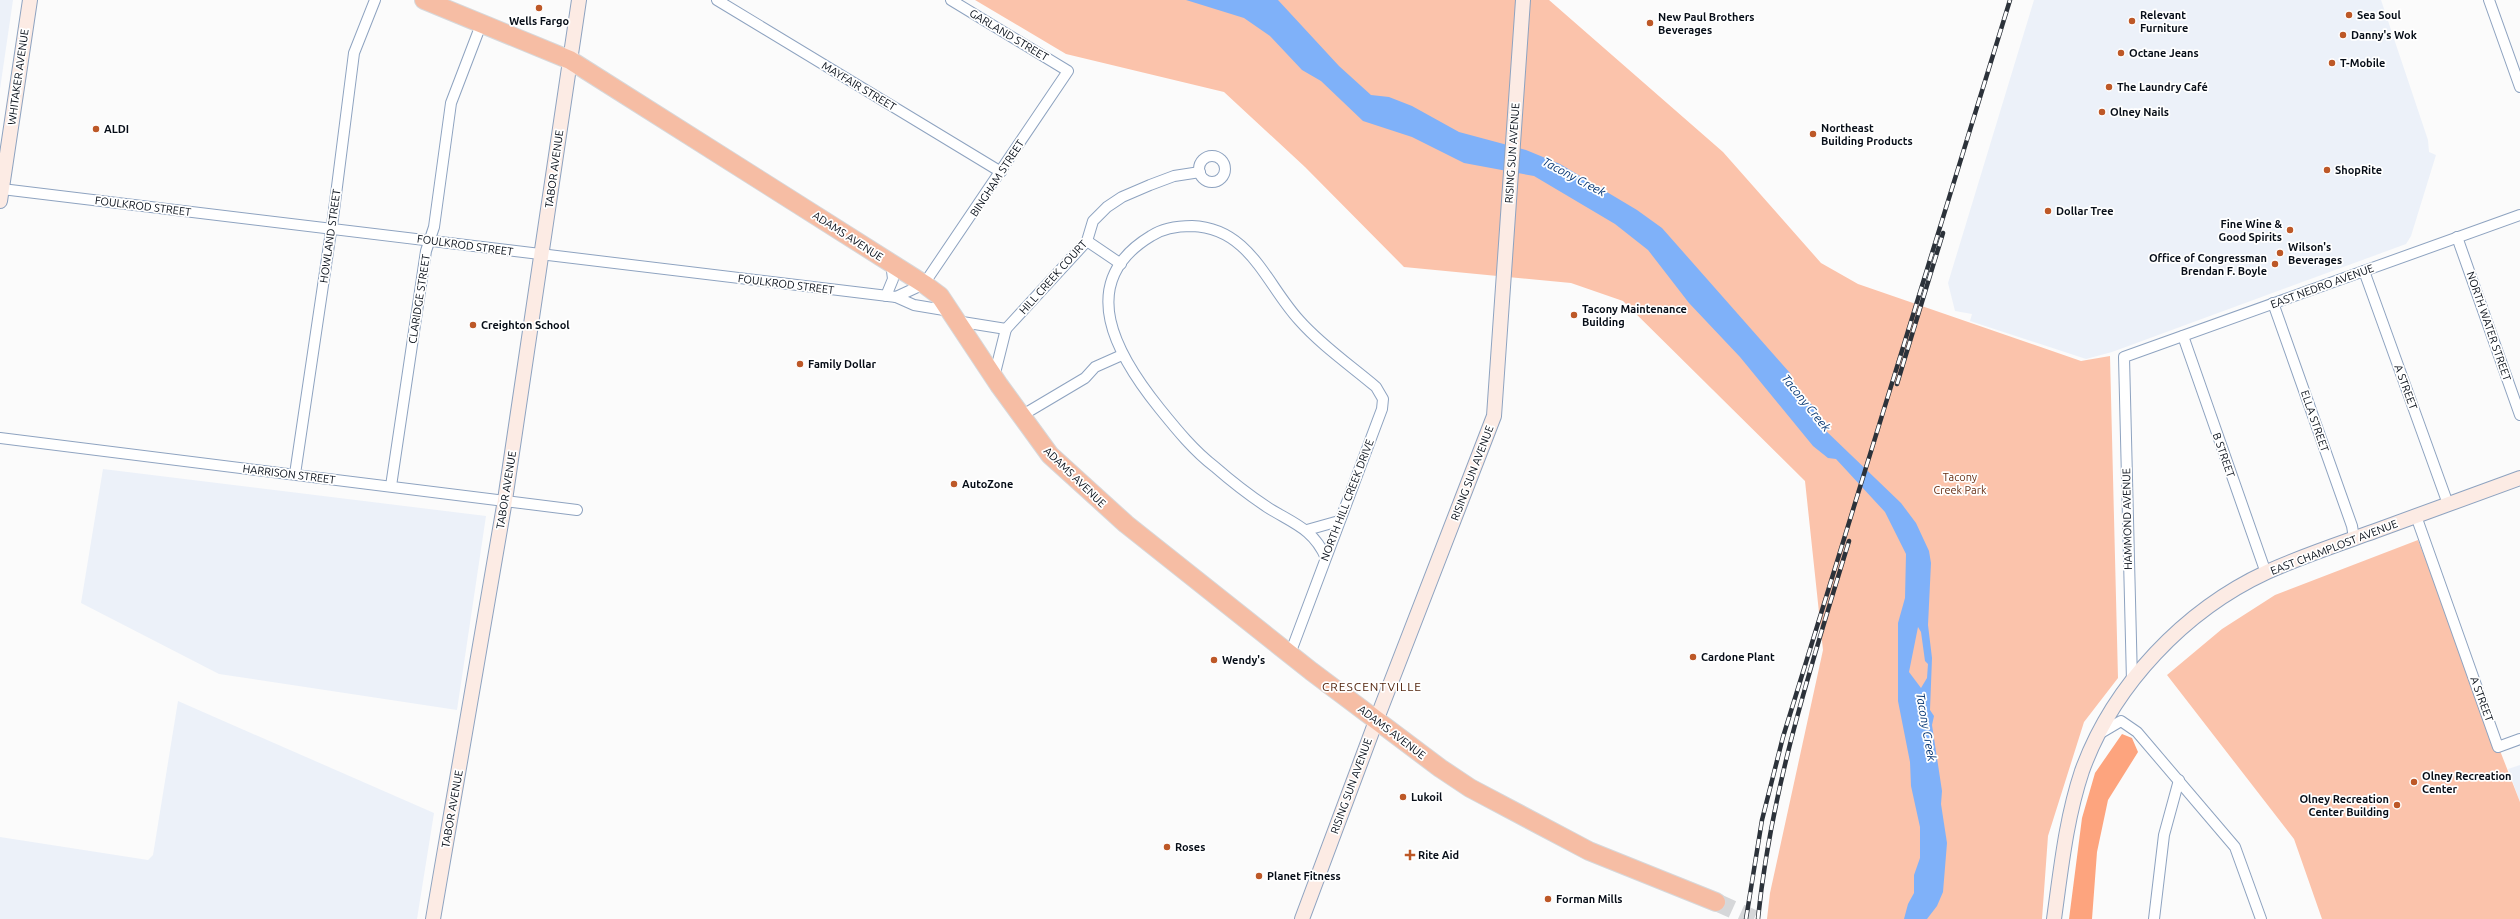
<svg xmlns="http://www.w3.org/2000/svg" width="2520" height="919" font-family="Ubuntu,sans-serif">
  <style>
    .built { fill: #ecf1f9 }
    .green { fill: #fbc3ab }
    .forest { fill: #fda47e }
    .water { fill: #7fb1f9; fill-rule: evenodd }
    .lines { fill: none; stroke-linecap: round; stroke-linejoin: round }
    .highway-tunnel { stroke: #d6d7d9; stroke-width: 18; stroke-dasharray: 18 9; stroke-linecap: butt }
    .street-casing { stroke: #8ea3c0; stroke-width: 12 }
    .secondary-casing { stroke: #8ea3c0; stroke-width: 16 }
    .highway-casing { stroke: #d7d8da; stroke-width: 20 }
    .street { stroke: #fff; stroke-width: 10 }
    .secondary { stroke: #fcebe4; stroke-width: 14 }
    .highway { stroke: #f6bda4; stroke-width: 18 }
    .rail-casing { stroke: #2c323a; stroke-width: 4.5 }
    .rail { stroke: #fff; stroke-width: 3; stroke-dasharray: 9; stroke-linecap: butt }
    .poi-dot { fill: #bd5827; stroke: #fff; stroke-width: 1.5 }
    .labels { text-anchor: middle; stroke-width: 3.5; stroke-linejoin: round; paint-order: stroke }
    .poi-label { font-size: 11px; font-weight: bold; fill: #070e18; stroke: #fff; text-anchor: start }
    .street-label { font-size: 11px; fill: #070e18; stroke: #fff }
    .park-label { font-size: 11px; fill: #642d12; stroke: #fff }
    .water-label { font-size: 12px; font-style: italic; fill: #053674; stroke: #fff }
    .neighbourhood-label { font-size: 12px; letter-spacing: 1px; fill: #4c1d05; stroke: #fff }
  </style>
  <rect width="100%" height="100%" fill="#fbfbfb"/>
  <g class="built">
    <path d="M0 0H13L0 89Z"/>
    <path d="M2034 0H2381L2428 140 2429 152 2436 155 2411 236 2406 244 2112 352 2086 359 1970 321 1972 314 1955 311 1948 283Z"/>
    <path d="M103 469 486 516 457 710 219 674 81 603Z"/>
    <path d="M178 701 434 813 417 919H0V837L148 860 153 855Z"/>
    <path d="M2520 765V802L2508 769Z"/>
  </g>
  <g class="green">
    <path d="M975 0H1549L1723 152 1821 263 1858 284 2081 361 2110 356 2118 678 2084 722 2048 836 2042 919H1767L1770 893 1823 650 1805 481 1623 301 1571 283 1404 267 1305 167 1224 92 1066 54Z"/>
    <path d="M2418 540 2520 802V919H2322L2294 839 2167 675 2222 629 2275 595Z"/>
  </g>
  <path class="forest" d="M2122 734 2132 738 2138 752 2108 800 2097 852 2092 919H2069L2082 818 2095 773Z"/>
  <path class="water" d="M1186 0H1278L1339 66 1371 95 1389 97 1412 106 1459 132 1526 150 1560 164 1637 210 1662 228 1790 373 1796 388 1816 409 1825 430 1901 503 1916 523 1929 551 1931 563 1928 625 1932 658 1930 710 1934 716 1932 725 1942 791 1941 804 1947 843 1943 892 1937 906 1927 919H1904L1908 904 1914 893V875L1920 858V827L1911 786 1910 762 1898 701V623L1905 598 1906 554 1885 512 1836 459 1828 458 1813 446 1740 357 1689 303 1648 250 1615 224 1534 176 1464 163 1412 137 1363 121 1321 81 1302 70 1270 36 1244 18ZM1918 627 1921 632 1925 661 1928 664 1927 678 1921 688 1909 672Z"/>
  <g class="lines">
    <path class="highway-tunnel" d="M1716 902 1754 919"/>
    <defs>
      <g id="street">
        <path d="M717 0 1001 172"/>
        <path d="M2489 0 2520 87"/>
        <circle cx="1212" cy="169" r="13"/>
        <path d="M2 189 896 297 924 284 1068 71 951 0"/>
        <path d="M2457 237 2520 415"/>
        <path d="M1087 241 1121 264"/>
        <path d="M2364 271 2448 504"/>
        <path d="M886 296 893 279 891 263"/>
        <path d="M896 297 914 305 950 311"/>
        <path d="M2273 303 2352 526 2354 538"/>
        <path d="M956 321 1006 329 994 377"/>
        <path d="M1006 329 1087 241 1093 221 1107 207 1122 197 1150 185 1174 176 1200 172"/>
        <path d="M2183 336 2266 573"/>
        <path d="M1021 416 1085 378 1095 367 1122 355"/>
        <path d="M0 438 577 510"/>
        <path d="M295 474 333 218 354 53 375 0"/>
        <path d="M391 486 426 251 434 227 451 103 482 22"/>
        <path d="M2416 516 2498 747 2520 739"/>
        <path d="M1307 530 1339 521"/>
        <path d="M1290 654 1382 409 1383 399 1376 387C1350 365 1321 345 1299 320 1266 284 1250 228 1192 226 1178 226 1163 228 1151 236 1073 283 1118 357 1160 409 1177 430 1194 451 1215 467 1231 481 1249 495 1267 507 1292 523 1313 528 1326 558"/>
        <path d="M2132 681 2124 357 2520 215"/>
        <path d="M2099 734 2121 721 2137 732 2235 847 2261 919"/>
        <path d="M2154 919 2164 835 2179 780"/>
      </g>
      <g id="secondary">
        <path d="M0 201 30 0"/>
        <path d="M433 919 505 500 579 0"/>
        <path d="M1302 919 1376 721 1494 416 1523 0"/>
        <path d="M2054 919C2061 869 2066 819 2082 771 2113 685 2185 610 2267 572 2302 556 2339 544 2375 531 2423 513 2472 496 2520 478"/>
      </g>
      <path id="highway" d="M424 0 570 60 924 284 940 296 999 385 1050 455 1126 524 1311 671 1440 768 1470 788 1589 851 1716 902"/>
    </defs>
    <use href="#street" class="street-casing"/>
    <use href="#secondary" class="secondary-casing"/>
    <use href="#highway" class="highway-casing"/>
    <use href="#street" class="street"/>
    <use href="#secondary" class="secondary"/>
    <use href="#highway" class="highway"/>
    <defs>
      <g id="rail">
        <path d="M1897 384 1943 233"/>
        <path d="M1746 919 1762 820 1783 737 2010 0"/>
        <path d="M1758 919C1771 789 1811 666 1849 541"/>
      </g>
    </defs>
    <use href="#rail" class="rail-casing"/>
    <use href="#rail" class="rail"/>
  </g>
  <g class="poi-dot">
    <circle cx="539" cy="8" r="4"/>
    <circle cx="2349" cy="15" r="4"/>
    <circle cx="2132" cy="21" r="4"/>
    <circle cx="1650" cy="23" r="4"/>
    <circle cx="2343" cy="35" r="4"/>
    <circle cx="2121" cy="53" r="4"/>
    <circle cx="2332" cy="63" r="4"/>
    <circle cx="2109" cy="87" r="4"/>
    <circle cx="2102" cy="112" r="4"/>
    <circle cx="96" cy="129" r="4"/>
    <circle cx="1813" cy="134" r="4"/>
    <circle cx="2327" cy="170" r="4"/>
    <circle cx="2048" cy="211" r="4"/>
    <circle cx="2290" cy="230" r="4"/>
    <circle cx="2280" cy="253" r="4"/>
    <circle cx="2275" cy="264" r="4"/>
    <circle cx="1574" cy="315" r="4"/>
    <circle cx="473" cy="325" r="4"/>
    <circle cx="800" cy="364" r="4"/>
    <circle cx="954" cy="484" r="4"/>
    <circle cx="1693" cy="657" r="4"/>
    <circle cx="1214" cy="660" r="4"/>
    <circle cx="2414" cy="782" r="4"/>
    <circle cx="1403" cy="797" r="4"/>
    <circle cx="2397" cy="805" r="4"/>
    <circle cx="1167" cy="847" r="4"/>
    <path d="M1408 849h4v4h4v4h-4v4h-4v-4h-4v-4h4z"/>
    <circle cx="1259" cy="876" r="4"/>
    <circle cx="1548" cy="899" r="4"/>
  </g>
  <g class="labels">
    <g class="poi-label">
      <text x="2140" y="19">Relevant<tspan x="2140" dy="13">Furniture</tspan></text>
      <text x="2357" y="19">Sea Soul</text>
      <text x="1658" y="21">New Paul Brothers<tspan x="1658" dy="13">Beverages</tspan></text>
      <text x="539" y="25" text-anchor="middle">Wells Fargo</text>
      <text x="2351" y="39">Danny's Wok</text>
      <text x="2129" y="57">Octane Jeans</text>
      <text x="2340" y="67">T-Mobile</text>
      <text x="2117" y="91">The Laundry Café</text>
      <text x="2110" y="116">Olney Nails</text>
      <text x="1821" y="132">Northeast<tspan x="1821" dy="13">Building Products</tspan></text>
      <text x="104" y="133">ALDI</text>
      <text x="2335" y="174">ShopRite</text>
      <text x="2056" y="215">Dollar Tree</text>
      <text x="2282" y="228" text-anchor="end">Fine Wine &amp;<tspan x="2282" dy="13">Good Spirits</tspan></text>
      <text x="2288" y="251">Wilson's<tspan x="2288" dy="13">Beverages</tspan></text>
      <text x="2267" y="262" text-anchor="end">Office of Congressman<tspan x="2267" dy="13">Brendan F. Boyle</tspan></text>
      <text x="1582" y="313">Tacony Maintenance<tspan x="1582" dy="13">Building</tspan></text>
      <text x="481" y="329">Creighton School</text>
      <text x="808" y="368">Family Dollar</text>
      <text x="962" y="488">AutoZone</text>
      <text x="1701" y="661">Cardone Plant</text>
      <text x="1222" y="664">Wendy's</text>
      <text x="2422" y="780">Olney Recreation<tspan x="2422" dy="13">Center</tspan></text>
      <text x="1411" y="801">Lukoil</text>
      <text x="2389" y="803" text-anchor="end">Olney Recreation<tspan x="2389" dy="13">Center Building</tspan></text>
      <text x="1175" y="851">Roses</text>
      <text x="1418" y="859">Rite Aid</text>
      <text x="1267" y="880">Planet Fitness</text>
      <text x="1556" y="903">Forman Mills</text>
    </g>
    <g class="street-label">
      <text transform="translate(1009 35) rotate(31)" y="4">GARLAND STREET</text>
      <text transform="translate(18 77) rotate(-82)" y="4">WHITAKER AVENUE</text>
      <text transform="translate(859 86) rotate(31)" y="4">MAYFAIR STREET</text>
      <text transform="translate(1512 153) rotate(-86)" y="4">RISING SUN AVENUE</text>
      <text transform="translate(554 169) rotate(-82)" y="4">TABOR AVENUE</text>
      <text transform="translate(997 178) rotate(-57)" y="4">BINGHAM STREET</text>
      <text transform="translate(143 206) rotate(7)" y="4">FOULKROD STREET</text>
      <text transform="translate(330 236) rotate(-82)" y="4">HOWLAND STREET</text>
      <text transform="translate(848 236) rotate(33)" y="4">ADAMS AVENUE</text>
      <text transform="translate(465 245) rotate(8)" y="4">FOULKROD STREET</text>
      <text transform="translate(1053 277) rotate(-48)" y="4">HILL CREEK COURT</text>
      <text transform="translate(786 284) rotate(7)" y="4">FOULKROD STREET</text>
      <text transform="translate(2322 286) rotate(-20)" y="4">EAST NEDRO AVENUE</text>
      <text transform="translate(419 299) rotate(-81)" y="4">CLARIDGE STREET</text>
      <text transform="translate(2489 326) rotate(71)" y="4">NORTH WATER STREET</text>
      <text transform="translate(2406 387) rotate(70)" y="4">A STREET</text>
      <text transform="translate(2315 421) rotate(71)" y="4">ELLA STREET</text>
      <text transform="translate(2224 455) rotate(71)" y="4">B STREET</text>
      <text transform="translate(1472 473) rotate(-69)" y="4">RISING SUN AVENUE</text>
      <text transform="translate(289 474) rotate(7)" y="4">HARRISON STREET</text>
      <text transform="translate(1075 477) rotate(44)" y="4">ADAMS AVENUE</text>
      <text transform="translate(506 490) rotate(-81)" y="4">TABOR AVENUE</text>
      <text transform="translate(1347 500) rotate(-69)" y="4">NORTH HILL CREEK DRIVE</text>
      <text transform="translate(2127 519) rotate(-91)" y="4">HAMMOND AVENUE</text>
      <text transform="translate(2334 547) rotate(-21)" y="4">EAST CHAMPLOST AVENUE</text>
      <text transform="translate(2482 699) rotate(70)" y="4">A STREET</text>
      <text transform="translate(1392 732) rotate(37)" y="4">ADAMS AVENUE</text>
      <text transform="translate(1351 786) rotate(-70)" y="4">RISING SUN AVENUE</text>
      <text transform="translate(452 809) rotate(-80)" y="4">TABOR AVENUE</text>
    </g>
    <g class="park-label">
      <text x="1960" y="481">Tacony<tspan x="1960" dy="13">Creek Park</tspan></text>
    </g>
    <g class="water-label">
      <text transform="translate(1574 177) rotate(28)" y="4">Tacony Creek</text>
      <text transform="translate(1806 403) rotate(51)" y="4">Tacony Creek</text>
      <text transform="translate(1926 727) rotate(80)" y="4">Tacony Creek</text>
    </g>
    <g class="neighbourhood-label">
      <text x="1372" y="691">CRESCENTVILLE</text>
    </g>
  </g>
</svg>
